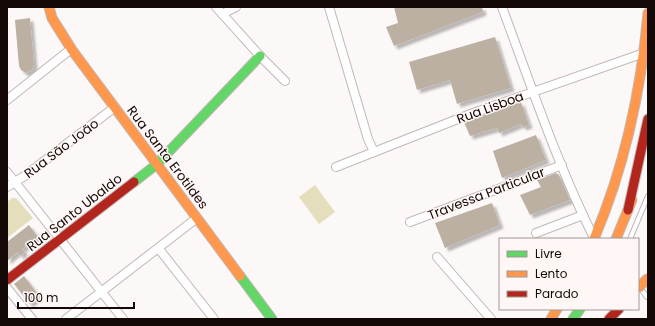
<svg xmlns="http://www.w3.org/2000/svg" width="655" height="326" font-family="Poppins,sans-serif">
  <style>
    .green { fill: #e4debd }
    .building { fill: #bcb0a3; filter: url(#shadow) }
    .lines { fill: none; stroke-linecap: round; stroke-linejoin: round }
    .lane-casing { stroke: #c0b8b6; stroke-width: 6 }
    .street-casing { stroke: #c0b8b6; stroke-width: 10 }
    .fast-casing { stroke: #c0b8b6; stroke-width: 11 }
    .slow-casing { stroke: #c0b8b6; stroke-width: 11 }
    .jam-casing { stroke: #c0b8b6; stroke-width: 11 }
    .lane { stroke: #fffefe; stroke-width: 4 }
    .street { stroke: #fffefe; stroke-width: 8 }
    .fast { stroke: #63d668; stroke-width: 9 }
    .slow { stroke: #ff974d; stroke-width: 9 }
    .jam { stroke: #b3261e; stroke-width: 9 }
    .slow-bridge-casing { stroke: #c0b8b6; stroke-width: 11; stroke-linecap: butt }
    .slow-bridge { stroke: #ff974d; stroke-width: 9 }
    .labels { text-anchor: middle; stroke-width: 3; stroke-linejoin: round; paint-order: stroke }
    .street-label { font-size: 13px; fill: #140906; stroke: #fef7f5 }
  </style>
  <defs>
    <filter id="shadow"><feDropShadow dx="3.5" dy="3.5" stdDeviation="1" flood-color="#0004"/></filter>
  </defs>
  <rect width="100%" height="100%" fill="#fcf8f7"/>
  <g class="green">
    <path d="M315 185 335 212 319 224 299 197Z"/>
    <path d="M12 198H16L33 218 7 238V202Z"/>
  </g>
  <g class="building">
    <path d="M394 7H482L483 12 394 46 386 27 398 23Z"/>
    <path d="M30 18 34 65 32 70 26 73 21 70 19 66 15 20Z"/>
    <path d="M495 37 511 88 457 104 450 80 417 90 409 62Z"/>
    <path d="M521 102 529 125 523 127 521 124 499 133 497 128 470 136 464 122Z"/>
    <path d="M536 135 546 160 502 178 493 151Z"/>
    <path d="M556 173 559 175 570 200 530 215 520 195 541 187 537 180Z"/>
    <path d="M492 203 500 225 445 248 435 223Z"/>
    <path d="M29 225 38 237 22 249 25 252 20 256 18 252 7 261V242Z"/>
    <path d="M24 276 39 296 30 304 14 284Z"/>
  </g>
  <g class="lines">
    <defs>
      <g id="lane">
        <path d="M630 239 648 196"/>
        <path d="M641 289 647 297"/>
      </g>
      <g id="street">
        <path d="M216 7 260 56 285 81"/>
        <path d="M329 7 368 139 374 152"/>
        <path d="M502 7C531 85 557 164 594 238"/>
        <path d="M222 14 236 7"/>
        <path d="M7 100 71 49"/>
        <path d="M336 167 473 113 644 53"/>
        <path d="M7 172 123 319"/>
        <path d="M7 187 26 175 115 107"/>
        <path d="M410 222 562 165"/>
        <path d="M536 233 583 215"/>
        <path d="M159 249 214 319"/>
        <path d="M437 257 491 319"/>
        <path d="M7 288 32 319"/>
        <path d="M66 319 197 218"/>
      </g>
      <g id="fast">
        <path d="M134 182 157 164 260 56"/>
        <path d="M240 276 272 319"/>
        <path d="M573 319 580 309"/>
      </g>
      <g id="slow">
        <path d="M49 7 52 18 72 50 240 276"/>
        <path d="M594 239C625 166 641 92 648 13"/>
        <path d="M616 239 632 200"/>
        <path d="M551 319 557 309"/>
      </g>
      <g id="jam">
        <path d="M628 210 648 119"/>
        <path d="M7 280 134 182"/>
        <path d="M609 319 619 309"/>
      </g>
    </defs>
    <use href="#lane" class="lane-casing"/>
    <use href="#street" class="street-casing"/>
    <use href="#fast" class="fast-casing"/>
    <use href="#slow" class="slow-casing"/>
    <use href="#jam" class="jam-casing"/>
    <use href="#lane" class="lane"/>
    <use href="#street" class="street"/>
    <use href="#fast" class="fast"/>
    <use href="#slow" class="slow"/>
    <use href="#jam" class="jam"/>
    <defs>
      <path id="slow-bridge" d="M638 288 648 278"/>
    </defs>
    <use href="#slow-bridge" class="slow-bridge-casing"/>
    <use href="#slow-bridge" class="slow-bridge"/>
  </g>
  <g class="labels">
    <g class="street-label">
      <text transform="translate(490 107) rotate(-20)" y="5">Rua Lisboa</text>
      <text transform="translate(61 148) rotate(-37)" y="5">Rua São João</text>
      <text transform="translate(168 157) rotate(53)" y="5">Rua Santa Erotildes</text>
      <text transform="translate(486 193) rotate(-21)" y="5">Travessa Particular</text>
      <text transform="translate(74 212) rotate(-38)" y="5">Rua Santo Ubaldo</text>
    </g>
  </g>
  <rect width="655" height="326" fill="none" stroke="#140906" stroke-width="16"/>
  <rect x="499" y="238" width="140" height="72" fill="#fef7f5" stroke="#a09895"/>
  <rect x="507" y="251" width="20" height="6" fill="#63d668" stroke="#a09895"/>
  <text x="535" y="258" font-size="12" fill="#140906">Livre</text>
  <rect x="507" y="271" width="20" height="6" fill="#ff974d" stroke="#a09895"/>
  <text x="535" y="278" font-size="12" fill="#140906">Lento</text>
  <rect x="507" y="291" width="20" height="6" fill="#b3261e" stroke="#a09895"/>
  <text x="535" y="298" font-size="12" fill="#140906">Parado</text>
  <path d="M18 302v6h116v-6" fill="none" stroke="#140906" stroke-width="2"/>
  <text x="24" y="302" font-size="12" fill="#140906" stroke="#fef7f5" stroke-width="3" paint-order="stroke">100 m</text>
</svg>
